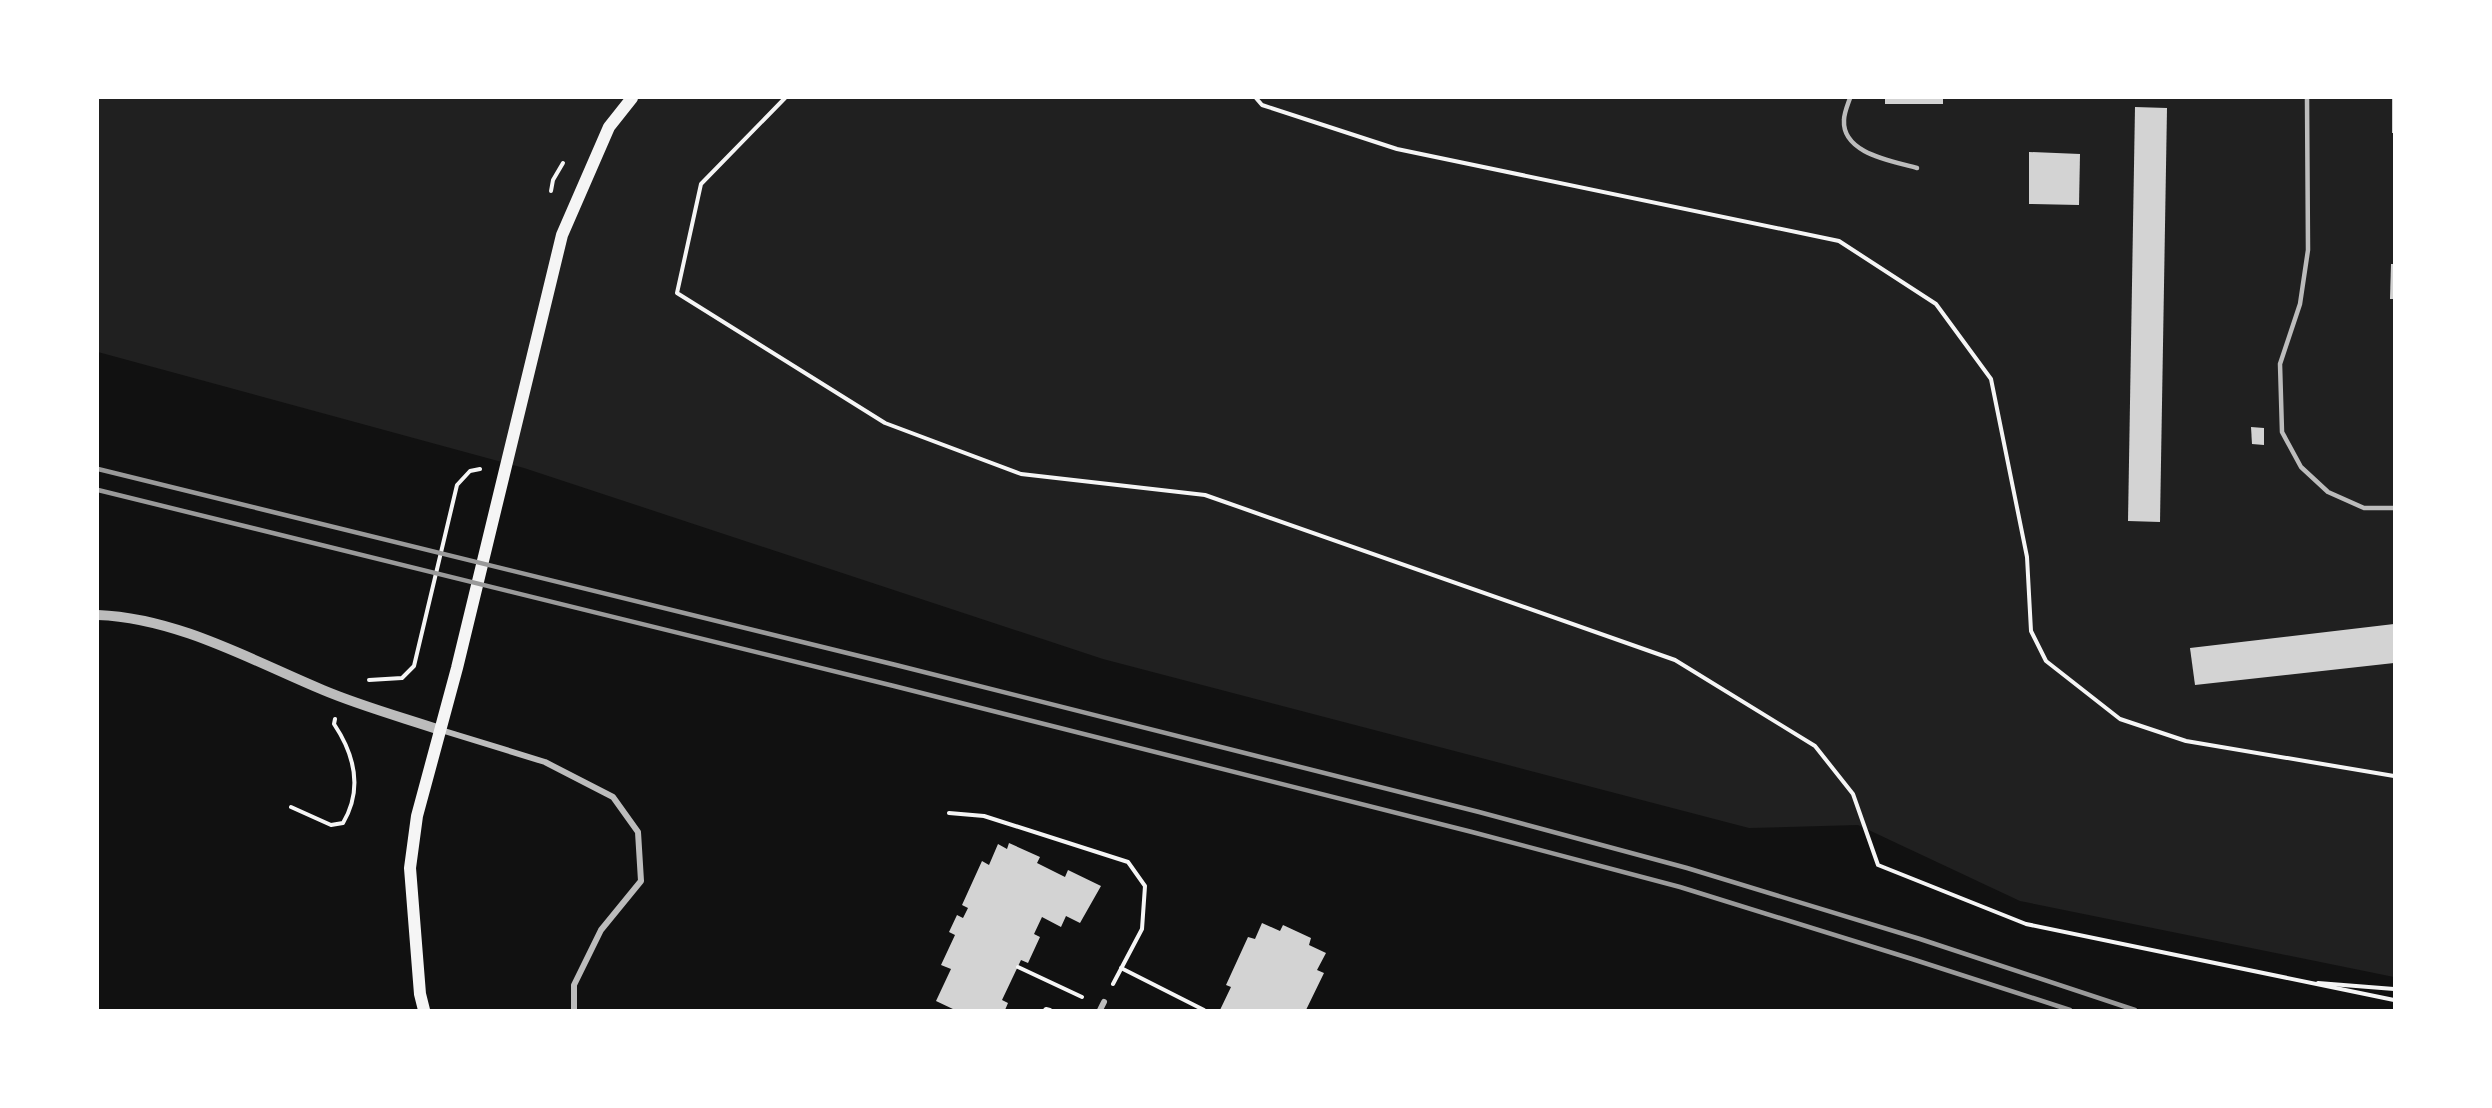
<svg xmlns="http://www.w3.org/2000/svg" width="2492" height="1108" font-family="Montserrat,sans-serif">
  <style>
    .green { fill: #202020 }
    .building { fill: #d3d3d3 }
    .lines { fill: none; stroke-linecap: round; stroke-linejoin: round }
    .path { stroke: #f5f5f5; stroke-width: 4 }
    .service { stroke: #bcbcbc; stroke-width: 4.5 }
    .minor { stroke: #bcbcbc; stroke-width: 6 }
    .tertiary { stroke: #bcbcbc; stroke-width: 10 }
    .secondary { stroke: #f5f5f5; stroke-width: 12 }
    .rail { stroke: #9a9a9a; stroke-width: 4.5 }
  </style>
  <rect width="100%" height="100%" fill="#111"/>
  <path class="green" d="M98 98H2394V977L2020 901 1858 825 1749 828 1103 659 524 468 98 352Z"/>
  <g class="building">
    <rect x="1885" y="98" width="58" height="6"/>
    <rect x="2392" y="98" width="2" height="35"/>
    <path d="M2135 107 2167 108 2160 522 2128 521Z"/>
    <path d="M2029 152 2080 154 2079 205 2029 204Z"/>
    <path d="M2391 264H2394V299H2390Z"/>
    <path d="M2251 427 2264 428V445L2252 444Z"/>
    <path d="M2394 624V663L2195 685 2190 648Z"/>
    <path d="M1009 843 1040 857 1037 863 1065 877 1068 870 1101 886 1080 923 1066 916 1061 927 1042 917 1034 934 1040 937 1028 963 1021 960 1002 1000 1008 1003 1005 1010H955L936 1001 951 969 941 965 955 935 949 932 957 915 963 918 968 908 962 905 982 861 989 865 998 844 1007 849Z"/>
    <path d="M1262 923 1280 931 1283 925 1311 938 1309 945 1326 953 1317 970 1324 973 1306 1010H1220L1231 987 1226 985 1248 937 1255 939Z"/>
  </g>
  <g class="lines">
    <g class="path">
      <path d="M785 98 701 184 677 293 885 423 1021 474 1205 495 1675 660 1815 746 1853 794 1878 865 2026 924 2394 1000"/>
      <path d="M1256 98 1262 105 1397 149 1839 241 1936 304 1991 379 2027 557 2031 631 2046 661 2120 719 2186 741 2394 776"/>
      <path d="M551 191 553 180 563 163"/>
      <path d="M369 680 402 678 414 666 457 485 470 471 480 469"/>
      <path d="M291 807 331 825 343 823C363 789 354 754 334 724L335 719"/>
      <path d="M949 813 984 816 1128 862 1145 886 1142 929 1113 984"/>
      <path d="M1018 967 1082 997"/>
      <path d="M1121 968 1204 1010"/>
      <path d="M2318 983 2394 989"/>
      <path d="M1045 1010 1046 1009 1050 1010"/>
    </g>
    <g class="service">
      <path d="M1850 98C1848 104 1844 113 1844 120 1842 154 1893 161 1917 168"/>
      <path d="M2307 98 2308 250 2300 304 2280 364 2282 432 2301 467 2328 492 2364 508H2394"/>
    </g>
    <g class="minor">
      <path d="M441 730 545 762 613 797 638 832 641 881 601 930 574 985V1010"/>
      <path d="M1100 1010 1104 1002"/>
    </g>
    <path class="tertiary" d="M98 615C177 618 251 660 323 690 361 706 401 717 440 730"/>
    <path class="secondary" d="M424 1010 420 994 410 868 417 816 457 668 562 235 609 127 632 98"/>
    <g class="rail">
      <path d="M98 469 896 665 1479 812 1687 868 1920 939 2135 1010"/>
      <path d="M98 490 894 686 1472 832 1680 887 1912 959 2070 1010"/>
    </g>
  </g>
  <rect width="2492" height="1108" fill="none" stroke="#ffffff" stroke-width="198"/>
</svg>
